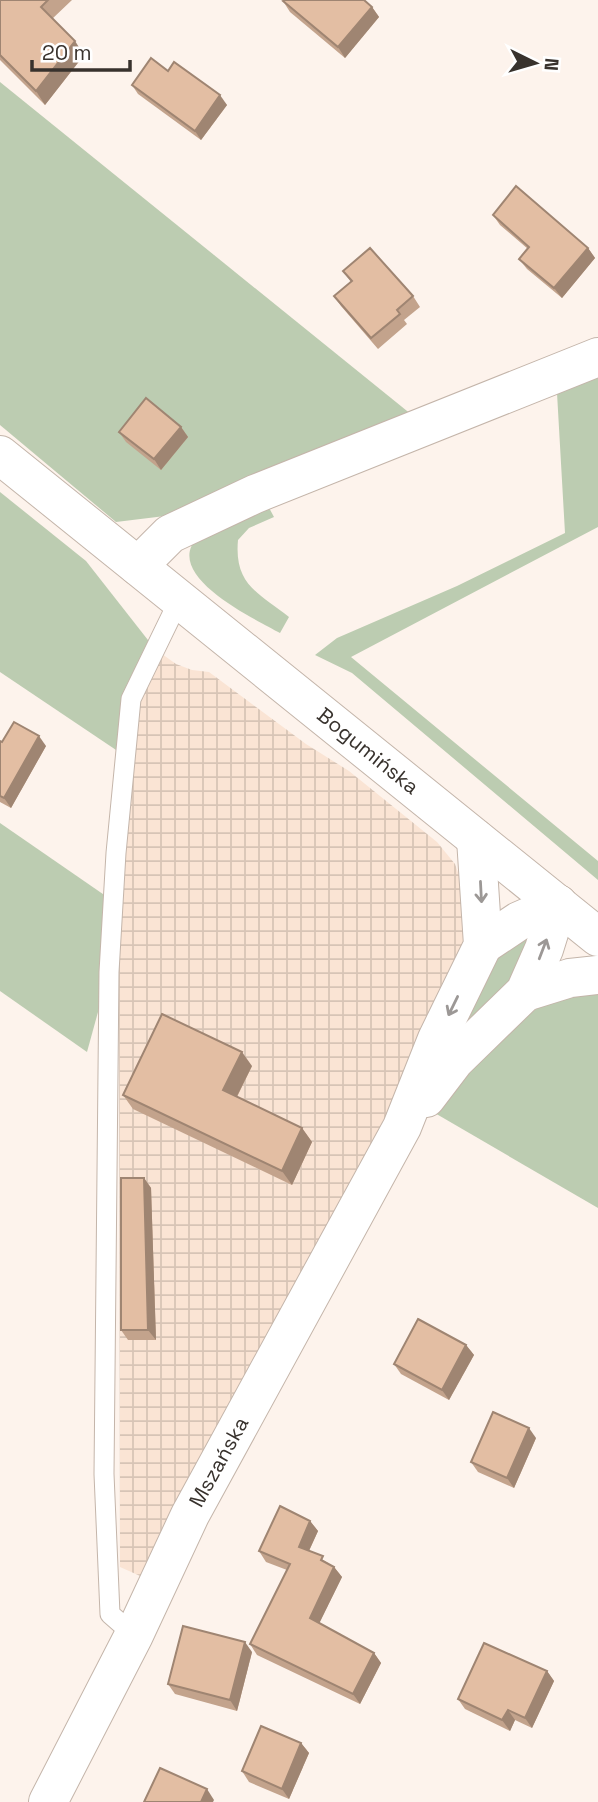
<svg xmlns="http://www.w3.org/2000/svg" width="598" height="1802" font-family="'Space Grotesk',sans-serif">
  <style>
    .industrial { fill: url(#industrial-grid) }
    .green { fill: #bcccb1 }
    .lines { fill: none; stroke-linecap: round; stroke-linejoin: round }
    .service-casing { stroke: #c4b5aa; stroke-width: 21 }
    .minor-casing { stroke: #c4b5aa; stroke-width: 40 }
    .tertiary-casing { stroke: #c4b5aa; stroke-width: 40 }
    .primary-casing { stroke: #c4b5aa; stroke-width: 40 }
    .service { stroke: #fff; stroke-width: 19 }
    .minor { stroke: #fff; stroke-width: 38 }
    .tertiary { stroke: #fff; stroke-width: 38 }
    .primary { stroke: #fff; stroke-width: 38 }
    .wall { fill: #c3a38c }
    .shaded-wall { fill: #9f8572 }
    .building { fill: #e3bea3; stroke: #9f8572; stroke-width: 2 }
    .oneway { stroke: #9c9896 }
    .labels { text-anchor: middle; stroke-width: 5; stroke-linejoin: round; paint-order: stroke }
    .street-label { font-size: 21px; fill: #38322d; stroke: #fff }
  </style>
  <defs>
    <pattern id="industrial-grid" width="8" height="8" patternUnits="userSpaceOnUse" patternTransform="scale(1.75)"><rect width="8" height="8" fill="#fae4d4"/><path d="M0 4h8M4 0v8" fill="none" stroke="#d7c4b6"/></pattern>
  </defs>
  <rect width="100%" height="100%" fill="#fdf3ec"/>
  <path class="industrial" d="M155 649 176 664 192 670 209 672 306 744 349 771 437 842 455 864 483 945 147 1579 120 1567 119 981 109 972 125 756Z"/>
  <g class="green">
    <path d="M0 82 412 415 165 516 116 522 0 425Z"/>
    <path d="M598 375V527L351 657 598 861V880L352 673 315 655 337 638 457 586 565 533 557 393Z"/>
    <path d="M0 492 86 561 155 649 125 756 0 672Z"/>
    <path d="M267 504 274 517 249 528 238 540C234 584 258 593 289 617L280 633C255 619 159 574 199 536 209 526 252 511 267 504Z"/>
    <path d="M0 823 113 901 109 972 87 1052 0 991Z"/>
    <path d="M537 927 521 968 475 1021 465 1020 484 966Z"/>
    <path d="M598 990V1208L421 1105 455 1060 557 996Z"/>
  </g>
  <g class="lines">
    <defs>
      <path id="service" d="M134 1635 110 1614 104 1474 109 972 116 853 131 699 179 600"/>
      <path id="minor" d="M138 566 170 534 255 494 598 357"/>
      <g id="tertiary">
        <path d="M483 945 519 921 558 904"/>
        <path d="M525 992 570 978 598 975"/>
        <path d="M426 1098 455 1060 525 992 544 949 558 904"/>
        <path d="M48 1802 134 1635 190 1515 402 1127 437 1039 483 945 476 839"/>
      </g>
      <path id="primary" d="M0 455 598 937"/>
    </defs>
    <use href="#service" class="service-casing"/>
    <use href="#minor" class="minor-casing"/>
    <use href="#tertiary" class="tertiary-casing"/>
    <use href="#primary" class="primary-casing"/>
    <use href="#service" class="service"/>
    <use href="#minor" class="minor"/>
    <use href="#tertiary" class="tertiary"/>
    <use href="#primary" class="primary"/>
  </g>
  <g class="wall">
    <path d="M0 0H72L52 19 84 55 45 105 0 60Z"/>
    <path d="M283 1 372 7 379 17 345 58 290 12Z"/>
    <path d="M168 71 227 105 201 140 138 94 132 85Z"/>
    <path d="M493 215 588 248 595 258 562 298 527 269 519 259 528 249 500 225Z"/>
    <path d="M343 271 413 296 420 307 404 320 407 324 378 349 341 306 334 296 351 282Z"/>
    <path d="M181 427 188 437 161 470 126 442 119 432Z"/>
    <path d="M0 741 2 742 46 746 11 808 0 802Z"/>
    <path d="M252 1066 237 1097 302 1128 312 1142 292 1185 133 1109 123 1095Z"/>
    <path d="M144 1178 151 1188 156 1340H128L121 1330Z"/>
    <path d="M466 1345 474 1355 449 1400 401 1374 394 1364Z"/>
    <path d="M536 1438 514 1488 478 1472 471 1462Z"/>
    <path d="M310 1521 318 1531 309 1551 334 1567 342 1577 319 1623 374 1653 381 1663 360 1704 257 1655 250 1644 287 1570 266 1562 259 1551Z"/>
    <path d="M252 1652 237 1711 175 1694 168 1684Z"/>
    <path d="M547 1671 554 1681 532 1728 515 1720 510 1731 465 1709 458 1699Z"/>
    <path d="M301 1743 309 1753 289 1799 249 1782 242 1771Z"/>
  </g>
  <g class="shaded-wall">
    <path d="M372 7 379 17 345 58 338 47Z"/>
    <path d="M75 41 84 55 45 105 36 91Z"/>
    <path d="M220 95 227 105 201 140 195 131Z"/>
    <path d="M588 248 595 258 562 298 554 288Z"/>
    <path d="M181 427 188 437 161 470 154 459Z"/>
    <path d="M39 736 46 746 11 808 4 798Z"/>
    <path d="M242 1052 252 1066 233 1104 223 1090Z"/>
    <path d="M302 1128 312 1142 292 1185 282 1171Z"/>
    <path d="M144 1178 151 1188 156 1340 148 1330Z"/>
    <path d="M466 1345 474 1355 449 1400 442 1390Z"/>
    <path d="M529 1428 536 1438 514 1488 507 1478Z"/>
    <path d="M310 1521 318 1531 306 1557 299 1547Z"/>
    <path d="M334 1567 342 1577 317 1628 310 1618Z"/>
    <path d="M245 1642 252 1652 237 1711 230 1700Z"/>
    <path d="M374 1653 381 1663 360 1704 353 1694Z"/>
    <path d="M547 1671 554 1681 532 1728 525 1718Z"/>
    <path d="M508 1710 515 1720 510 1731 502 1720Z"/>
    <path d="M301 1743 309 1753 289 1799 282 1789Z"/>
    <path d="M207 1789 214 1800 213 1802H201Z"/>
  </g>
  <g class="building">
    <path d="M0 0H48L41 7 75 41 36 91 0 55Z"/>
    <path d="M285 0H364L372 7 338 47 283 1Z"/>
    <path d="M151 58 168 71 174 62 220 95 195 131 132 85Z"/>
    <path d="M516 186 588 248 554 288 519 259 529 247 493 215Z"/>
    <path d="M370 248 413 296 397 310 400 314 371 338 334 296 352 281 343 271Z"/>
    <path d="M146 398 181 427 154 459 119 432Z"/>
    <path d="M14 722 39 736 4 798 0 796V741L2 742Z"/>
    <path d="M162 1014 242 1052 223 1090 302 1128 282 1171 123 1095Z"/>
    <path d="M121 1178H144L148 1330H121Z"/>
    <path d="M418 1319 466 1345 442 1390 394 1364Z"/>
    <path d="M493 1412 529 1428 507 1478 471 1462Z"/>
    <path d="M280 1506 310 1521 299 1547 323 1556 321 1560 334 1567 310 1618 374 1653 353 1694 250 1644 290 1564 259 1551Z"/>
    <path d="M183 1626 245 1642 230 1700 168 1684Z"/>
    <path d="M484 1643 547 1671 525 1718 508 1710 502 1720 458 1699Z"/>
    <path d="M261 1726 301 1743 282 1789 242 1771Z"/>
    <path d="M160 1768 207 1789 201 1802H144Z"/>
  </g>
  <defs><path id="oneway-shaft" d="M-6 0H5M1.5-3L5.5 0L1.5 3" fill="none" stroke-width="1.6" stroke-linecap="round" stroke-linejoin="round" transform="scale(1.75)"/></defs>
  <g class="oneway">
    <use href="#oneway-shaft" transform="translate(481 892) rotate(87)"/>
    <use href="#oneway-shaft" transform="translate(543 949) rotate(-69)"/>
    <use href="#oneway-shaft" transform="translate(453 1006) rotate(116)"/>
  </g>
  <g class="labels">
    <g class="street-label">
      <text transform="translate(368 751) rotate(39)" y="7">Bogumińska</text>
      <text transform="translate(219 1462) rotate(-61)" y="7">Mszańska</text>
    </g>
  </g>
  <g transform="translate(535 63) rotate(95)" stroke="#ffffff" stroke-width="5" paint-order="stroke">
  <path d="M0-5L12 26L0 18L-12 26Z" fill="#38322d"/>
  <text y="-10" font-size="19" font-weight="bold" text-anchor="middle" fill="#38322d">N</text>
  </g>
  <path d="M32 60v10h98v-10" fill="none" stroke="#38322d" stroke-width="3.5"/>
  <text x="42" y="60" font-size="21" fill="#38322d" stroke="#ffffff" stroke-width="5" paint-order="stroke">20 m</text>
</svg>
